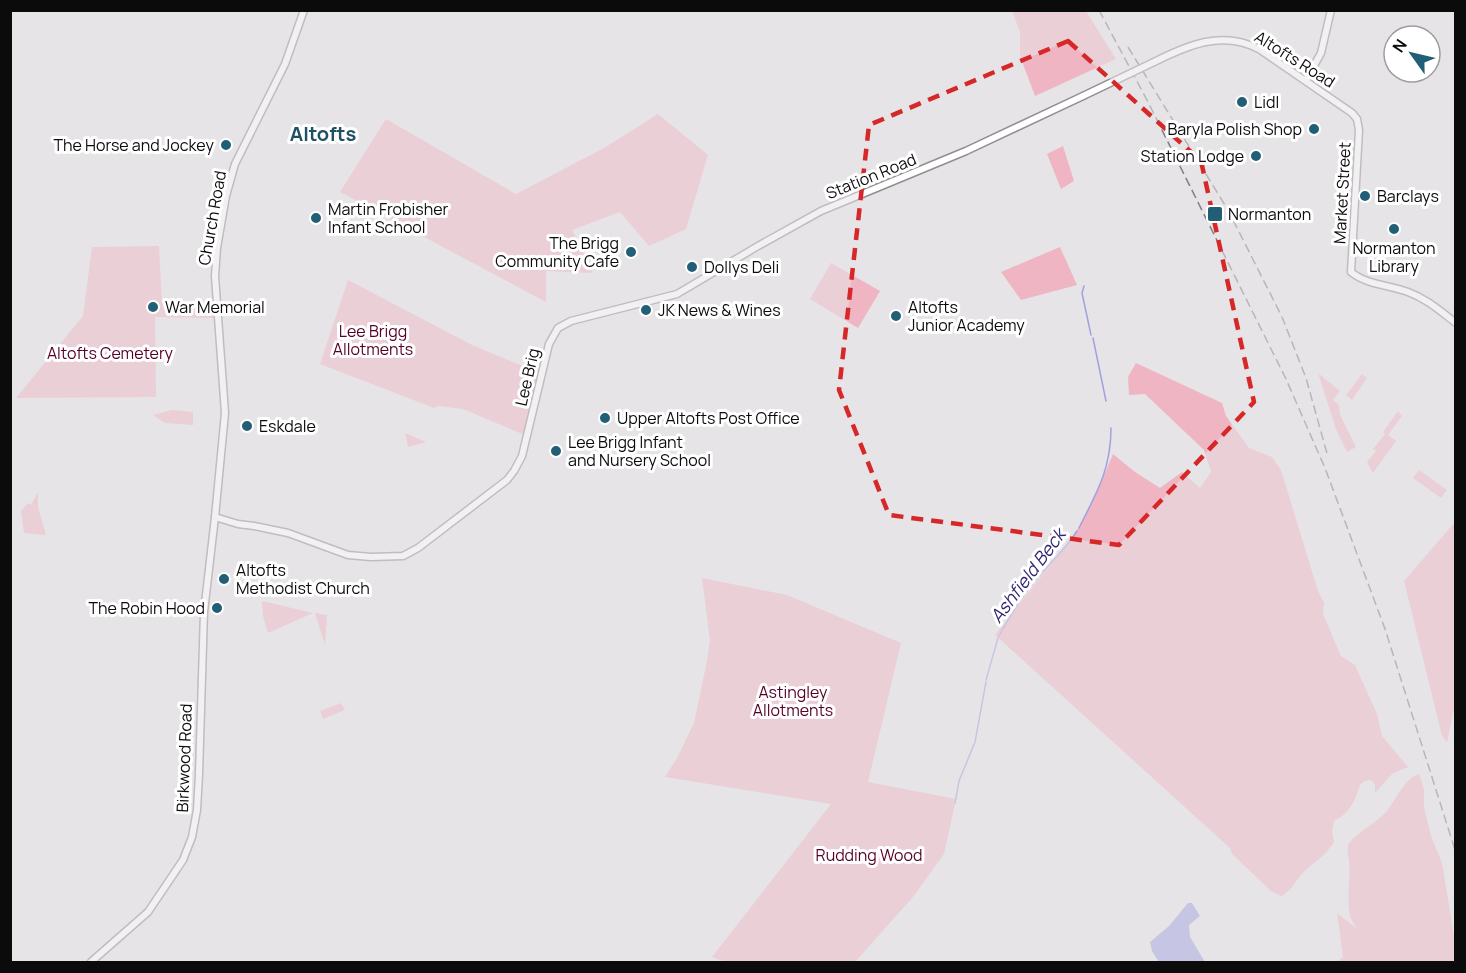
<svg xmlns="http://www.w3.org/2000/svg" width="1466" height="973" font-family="Manrope,sans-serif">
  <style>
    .green { fill: #efb5c3 }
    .water { fill: #a1a0e0 }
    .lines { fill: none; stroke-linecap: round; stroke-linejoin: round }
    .stream { stroke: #a1a0e0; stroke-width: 1.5 }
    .tertiary-casing { stroke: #918e91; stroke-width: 9 }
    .tertiary { stroke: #fff; stroke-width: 6 }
    .rail { stroke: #807e80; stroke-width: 1.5; stroke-dasharray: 9 4.5; stroke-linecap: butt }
    .tertiary-bridge-casing { stroke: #918e91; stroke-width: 9; stroke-linecap: butt }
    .tertiary-bridge { stroke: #fff; stroke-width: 6 }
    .marked { fill: none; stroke: #d62828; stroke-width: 4.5; stroke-dasharray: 12 8; stroke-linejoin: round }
    .poi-dot { fill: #215f76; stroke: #fff; stroke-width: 2 }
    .labels { text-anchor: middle; stroke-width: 6; stroke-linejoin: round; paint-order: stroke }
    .street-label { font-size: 16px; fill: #0c0b0c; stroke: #fff }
    .poi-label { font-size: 16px; fill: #0c0b0c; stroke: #fff; text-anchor: start }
    .park-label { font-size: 16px; fill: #570026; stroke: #fff }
    .water-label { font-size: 18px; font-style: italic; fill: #31266f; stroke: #fff }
    .quarter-label { font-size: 20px; font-weight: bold; fill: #205063; stroke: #fff }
  </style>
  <rect width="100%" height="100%" fill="#e7e4e7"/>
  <g class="green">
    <path d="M1012 11H1086L1116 59 1035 96 1020 56V32Z"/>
    <path d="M658 114 708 155 686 229 649 246 620 212 572 230 593 273 546 271V302L340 192 386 119 516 194 604 148Z"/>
    <path d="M1063 146 1074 181 1061 189 1047 154Z"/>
    <path d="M159 246 162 304 217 302 218 318 155 317 156 397 16 398 83 316 92 247Z"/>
    <path d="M1060 247 1077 285 1021 300 1001 272Z"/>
    <path d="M831 263 880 291 858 328 810 299Z"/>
    <path d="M348 280 472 345 525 367 542 369 527 436 463 409 438 406 434 408 320 364Z"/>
    <path d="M1136 363 1222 403 1226 416 1249 448 1272 457 1281 470 1318 591 1324 603 1323 614 1341 656 1355 665 1377 714 1382 736 1408 767 1392 774 1375 793V784L1371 780 1365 781 1360 785C1355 801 1350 813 1334 821L1332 832 1334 842C1326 856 1312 863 1302 874 1295 882 1290 892 1281 896L1271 891 1232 854 1230 848 995 635 1076 532 1097 492 1113 454 1135 472 1160 488 1182 472 1200 488 1211 472 1204 450 1145 394 1129 395 1128 377Z"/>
    <path d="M1318 373 1340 391 1333 400 1339 405 1340 415 1356 447 1347 452 1336 429Z"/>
    <path d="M1362 374 1367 378 1352 400 1346 395Z"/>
    <path d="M172 410 193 412V425L165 423 153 415Z"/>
    <path d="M1398 411 1402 416 1388 435 1396 441 1373 473 1367 462 1376 451 1373 449 1385 434 1383 432Z"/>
    <path d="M405 433 426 442 408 447Z"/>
    <path d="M1419 470 1447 490 1441 498 1413 478Z"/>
    <path d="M38 492V507L46 535 24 533 21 511 28 503 31 505Z"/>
    <path d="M1455 522 1456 699 1447 742 1442 736 1404 581Z"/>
    <path d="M702 578 787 595 901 643 868 782 956 799 944 854 913 897 855 962H725L712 957 831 804 665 777 677 758 694 723 706 666 710 640Z"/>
    <path d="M262 601 313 613 268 633 263 616Z"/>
    <path d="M315 613 327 615 325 645Z"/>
    <path d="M341 703 345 710 323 719 320 711Z"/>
    <path d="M1419 774 1424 789V807L1431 836 1442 863 1455 942V962H1337L1343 957 1337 913 1356 928C1354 924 1351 920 1350 915 1346 897 1351 878 1349 860 1348 854 1346 846 1350 842 1358 832 1376 823 1386 812 1397 799 1403 780 1419 774Z"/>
  </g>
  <path class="water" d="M1188 903H1192L1200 916 1189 925 1190 937 1205 962H1159L1152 951 1150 942 1169 926Z"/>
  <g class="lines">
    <g class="stream">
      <path d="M1084 286 1082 293 1091 335"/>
      <path d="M1093 338 1106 401"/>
      <path d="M1079 528C1097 492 1111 469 1111 428"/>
      <path d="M999 636C1010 615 1026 591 1041 574 1053 560 1067 547 1077 531"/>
      <path d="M986 680 998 638"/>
      <path d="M955 803 959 781 975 742 986 682"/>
    </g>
    <defs>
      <g id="tertiary">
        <path d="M1154 62C1188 45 1222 30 1259 49L1352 113 1357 119 1359 130 1351 272C1367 285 1389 285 1408 292 1427 299 1440 311 1456 323"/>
        <path d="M1306 80 1321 53 1331 10"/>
        <path d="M215 517 238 524 254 526 288 533 348 555 371 557 403 556 418 548 507 480 514 471 522 456 549 344 558 328 571 321 677 294 758 246 821 211 966 151 1083 96"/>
        <path d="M91 962 148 912 183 860 192 837 197 810 199 774 204 612 215 517 225 413 215 276 217 248 226 196 235 164 285 64 304 10"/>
      </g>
    </defs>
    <use href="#tertiary" class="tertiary-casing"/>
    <use href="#tertiary" class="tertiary"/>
    <g class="rail">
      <path d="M1099 10 1148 102 1286 379 1325 468 1385 629 1456 853"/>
      <path d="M1128 47 1228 210 1282 317 1306 378 1328 457"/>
    </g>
    <defs>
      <path id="tertiary-bridge" d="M1083 96 1154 62"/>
    </defs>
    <use href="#tertiary-bridge" class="tertiary-bridge-casing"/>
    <use href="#tertiary-bridge" class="tertiary-bridge"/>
  </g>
  <path d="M0 0H1466V973H0ZM1068 41 1201 161 1254 402 1119 545 889 515 839 390 869 125Z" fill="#e7e4e7" fill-opacity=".55" fill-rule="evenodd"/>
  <path class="marked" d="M1068 41 1201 161 1254 402 1119 545 889 515 839 390 869 125Z"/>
  <g class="poi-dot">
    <circle cx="1242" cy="102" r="6"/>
    <circle cx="1314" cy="129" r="6"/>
    <circle cx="226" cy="145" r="6"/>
    <circle cx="1256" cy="156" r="6"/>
    <circle cx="1365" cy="196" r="6"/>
    <rect x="1207" y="206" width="16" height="16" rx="3"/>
    <circle cx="316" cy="218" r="6"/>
    <circle cx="1394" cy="229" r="6"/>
    <circle cx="631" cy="252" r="6"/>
    <circle cx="692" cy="267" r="6"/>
    <circle cx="153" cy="307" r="6"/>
    <circle cx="646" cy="310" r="6"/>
    <circle cx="896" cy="316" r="6"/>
    <circle cx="605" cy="418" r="6"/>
    <circle cx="247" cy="426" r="6"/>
    <circle cx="556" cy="451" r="6"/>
    <circle cx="224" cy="579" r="6"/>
    <circle cx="217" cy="608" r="6"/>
  </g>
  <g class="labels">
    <g class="street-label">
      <text transform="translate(1295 59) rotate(32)" y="6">Altofts Road</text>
      <text transform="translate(871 176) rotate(-22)" y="6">Station Road</text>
      <text transform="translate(1342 193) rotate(-87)" y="6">Market Street</text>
      <text transform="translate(212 218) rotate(-80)" y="6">Church Road</text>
      <text transform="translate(527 377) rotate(-77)" y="6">Lee Brig</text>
      <text transform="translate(184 758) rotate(-88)" y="6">Birkwood Road</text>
    </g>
    <g class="poi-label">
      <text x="1254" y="108">Lidl</text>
      <text x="1302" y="135" text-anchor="end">Baryla Polish Shop</text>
      <text x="214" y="151" text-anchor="end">The Horse and Jockey</text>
      <text x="1244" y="162" text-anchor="end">Station Lodge</text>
      <text x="1377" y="202">Barclays</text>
      <text x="328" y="215">Martin Frobisher<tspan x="328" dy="18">Infant School</tspan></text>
      <text x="1228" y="220">Normanton</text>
      <text x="619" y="249" text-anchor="end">The Brigg<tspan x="619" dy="18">Community Cafe</tspan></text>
      <text x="1394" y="254" text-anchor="middle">Normanton<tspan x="1394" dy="18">Library</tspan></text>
      <text x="704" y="273">Dollys Deli</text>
      <text x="165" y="313">War Memorial</text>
      <text x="908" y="313">Altofts<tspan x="908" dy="18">Junior Academy</tspan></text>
      <text x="658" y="316">JK News &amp; Wines</text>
      <text x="617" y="424">Upper Altofts Post Office</text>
      <text x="259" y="432">Eskdale</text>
      <text x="568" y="448">Lee Brigg Infant<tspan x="568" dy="18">and Nursery School</tspan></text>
      <text x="236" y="576">Altofts<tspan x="236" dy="18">Methodist Church</tspan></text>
      <text x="205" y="614" text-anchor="end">The Robin Hood</text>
    </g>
    <g class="park-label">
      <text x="373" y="337">Lee Brigg<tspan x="373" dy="18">Allotments</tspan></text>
      <text x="110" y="359">Altofts Cemetery</text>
      <text x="793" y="698">Astingley<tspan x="793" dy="18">Allotments</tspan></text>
      <text x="869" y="861">Rudding Wood</text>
    </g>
    <g class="water-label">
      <text transform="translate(1028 576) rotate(-53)" y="6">Ashfield Beck</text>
    </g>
    <g class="quarter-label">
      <text x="323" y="141">Altofts</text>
    </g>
  </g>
  <rect width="1466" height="973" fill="none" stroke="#0c0b0c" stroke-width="24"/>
  <g transform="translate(1412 54) rotate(304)"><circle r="28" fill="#ffffff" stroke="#9e9d9e" stroke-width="1.5"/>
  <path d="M0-4.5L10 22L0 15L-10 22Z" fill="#215f76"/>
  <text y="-9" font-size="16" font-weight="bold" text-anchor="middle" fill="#0c0b0c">N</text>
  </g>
</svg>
